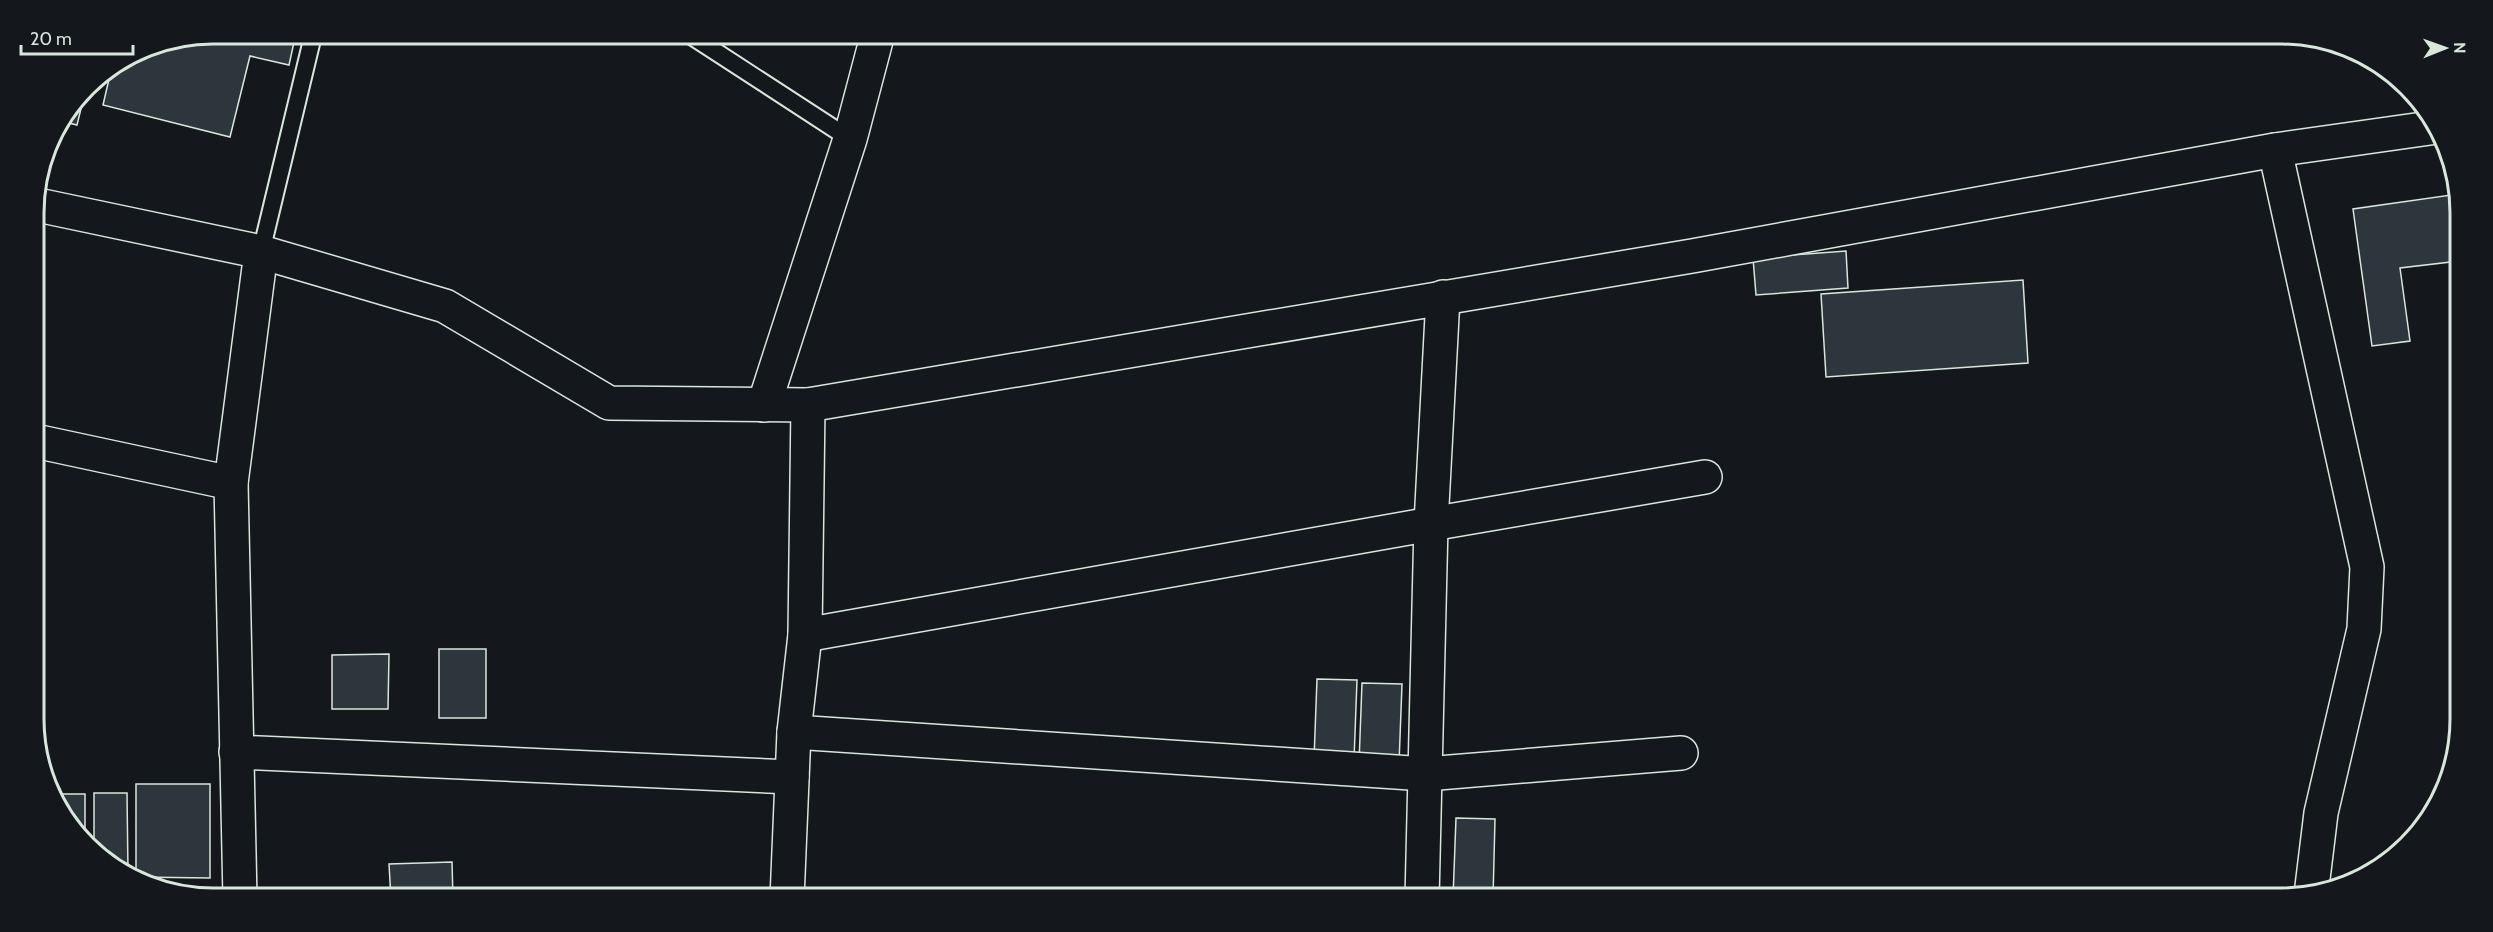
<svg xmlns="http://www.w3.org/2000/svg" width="2493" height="932" font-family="Cabin,sans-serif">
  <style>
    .building { fill: #2c363c; stroke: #d8e6dc; stroke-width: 1.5 }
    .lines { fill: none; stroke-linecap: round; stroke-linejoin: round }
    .lane-casing { stroke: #d8e6dc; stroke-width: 20 }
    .street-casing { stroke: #d8e6dc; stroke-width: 36 }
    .lane { stroke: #14181c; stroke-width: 16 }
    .street { stroke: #14181c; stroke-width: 33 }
    .rim { fill: none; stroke: #d8e6dc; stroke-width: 3 }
  </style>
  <rect width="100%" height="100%" fill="#14181c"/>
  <g class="building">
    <path d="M213 33H296L289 65 250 56 230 137 103 105 112 66 144 47Z"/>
    <path d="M86 88 77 125 61 121Z"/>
    <path d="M2458 194 2459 261 2400 268 2410 341 2372 346 2353 209Z"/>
    <path d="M1846 251 1848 288 1756 295 1753 258Z"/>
    <path d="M2023 280 2028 363 1826 377 1821 294Z"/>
    <rect x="439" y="649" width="47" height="69"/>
    <path d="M389 654 388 709H332V655Z"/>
    <path d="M1317 679 1357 680 1354 760 1314 759Z"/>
    <path d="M1362 683 1402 684 1399 764 1359 763Z"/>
    <path d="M136 784H210V878L136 877Z"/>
    <path d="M94 793H127L128 871 94 849Z"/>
    <path d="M56 794H85V843L77 838Z"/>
    <path d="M1456 818 1495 819 1493 899 1453 898Z"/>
    <path d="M452 862 453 899H391L389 864Z"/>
    <path d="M917 888 956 889V899H916Z"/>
    <path d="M964 890 1003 891V899H964Z"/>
    <path d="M1009 891 1048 892V899H1009Z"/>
    <path d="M1056 892 1096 893V899H1056Z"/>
    <path d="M1101 893 1140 894V899H1101Z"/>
  </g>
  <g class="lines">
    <defs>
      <g id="lane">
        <path d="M687 33 850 139"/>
        <path d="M261 252 311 44 309 33"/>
      </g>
      <g id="street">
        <path d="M2275 150 2367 567 2364 629 2321 813 2311 895"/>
        <path d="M33 204 261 252 445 306 609 403 808 405 1692 256 2275 150 2437 127"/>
        <path d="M764 405 850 139 878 33"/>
        <path d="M35 441 231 483"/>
        <path d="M805 635 1431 524 1705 477"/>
        <path d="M794 732 1426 774 1681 753"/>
        <path d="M236 752 792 777"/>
        <path d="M240 899 231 483 261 252"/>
        <path d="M787 899 794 732 805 635 808 405"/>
        <path d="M1422 899 1431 524 1443 297"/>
      </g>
    </defs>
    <use href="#lane" class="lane-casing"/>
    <use href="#street" class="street-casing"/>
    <use href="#lane" class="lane"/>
    <use href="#street" class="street"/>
  </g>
  <path d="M0 0H2493V932H0ZM213 44H2281A169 169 0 0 1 2450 213V719A169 169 0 0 1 2281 888H213A169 169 0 0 1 44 719V213A169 169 0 0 1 213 44Z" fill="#14181c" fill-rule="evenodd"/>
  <path class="rim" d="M213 44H2281A169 169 0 0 1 2450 213V719A169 169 0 0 1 2281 888H213A169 169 0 0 1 44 719V213A169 169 0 0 1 213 44Z"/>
  <g transform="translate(2445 48) rotate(89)" stroke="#14181c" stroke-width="4.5" paint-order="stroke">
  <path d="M0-4.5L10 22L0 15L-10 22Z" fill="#d8e6dc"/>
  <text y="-9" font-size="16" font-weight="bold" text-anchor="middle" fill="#d8e6dc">N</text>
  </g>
  <path d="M21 45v9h112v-9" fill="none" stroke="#d8e6dc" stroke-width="3"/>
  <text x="30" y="45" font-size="18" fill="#d8e6dc" stroke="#14181c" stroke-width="4.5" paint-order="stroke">20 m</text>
</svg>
